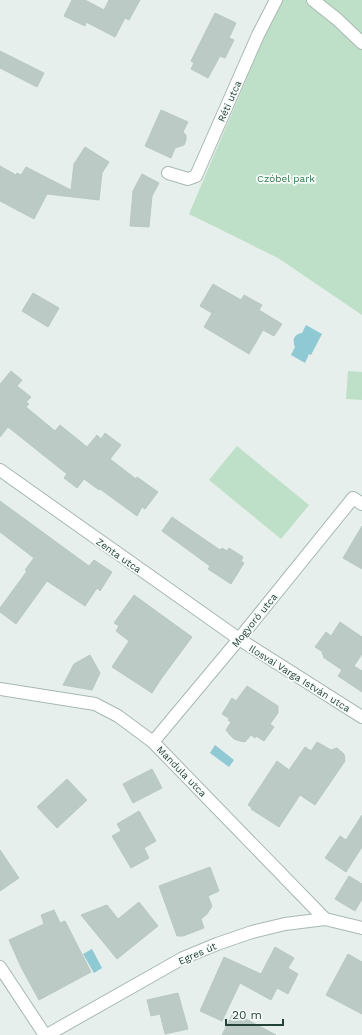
<svg xmlns="http://www.w3.org/2000/svg" width="362" height="1035" font-family="'Work Sans',sans-serif">
  <style>
    .green { fill: #bfe0c8 }
    .water { fill: #8ec9d4 }
    .building { fill: #bbcac4; stroke: #b8c9c2 }
    .lines { fill: none; stroke-linecap: round; stroke-linejoin: round }
    .street-casing { stroke: #a8b8b2; stroke-width: 14 }
    .street { stroke: #fff; stroke-width: 12 }
    .labels { text-anchor: middle; stroke-width: 3.5; stroke-linejoin: round; paint-order: stroke }
    .street-label { font-size: 10px; fill: #24423a; stroke: #f7fbf9 }
    .park-label { font-size: 10px; fill: #2d7a4b; stroke: #f7fbf9 }
  </style>
  <rect width="100%" height="100%" fill="#e6efeb"/>
  <g class="green">
    <path d="M280 0H362V315L278 258 189 214Z"/>
    <path d="M348 371 362 372V400L346 399Z"/>
    <path d="M237 446 309 505 281 539 209 480Z"/>
  </g>
  <g class="water">
    <path d="M306 325 322 334 311 355 309 354 305 363 291 355 295 347C292 340 294 334 302 333Z"/>
    <path d="M215 745 234 760 229 767 210 753Z"/>
    <path d="M92 949 102 968 94 973 83 954Z"/>
  </g>
  <g class="building">
    <path d="M72 0H85L104 10 109 0H140L129 20 125 18 115 37 86 22 85 26 64 16Z"/>
    <path d="M215 13 236 23 229 38 234 40 225 58 220 56 208 78 191 69 194 63 191 61Z"/>
    <path d="M0 51 44 73 37 87 0 68Z"/>
    <path d="M161 110 188 122 183 132 186 135V140L184 145 175 148 171 158 145 146Z"/>
    <path d="M85 147 109 162 102 173 99 200 47 194 34 219 0 201V166L16 175 17 173 21 175 26 167 71 190 74 164Z"/>
    <path d="M142 174 159 183 152 196 149 227 130 226 133 191Z"/>
    <path d="M213 284 241 300 244 295 262 305 259 310 282 324 274 336 263 330 249 354 204 327 212 313 200 306Z"/>
    <path d="M33 293 59 308 48 327 22 311Z"/>
    <path d="M11 371 22 380 17 386 31 397 26 402 29 404 26 407 55 431 60 425 87 447 97 435 101 439 105 433 121 445 110 459 136 479 137 477 158 492 145 509 142 507 137 516 100 489 99 490 84 479 77 488 64 478 67 474 8 427 0 437V384Z"/>
    <path d="M0 501 89 566 94 560 112 572 100 591 97 588 85 606 47 581 16 624 0 612V608L27 571 25 570 34 558 0 532Z"/>
    <path d="M172 517 220 550 222 548 227 551 229 548 243 557 241 561 244 563 231 584 208 569 210 566 162 531Z"/>
    <path d="M362 526V569L343 558Z"/>
    <path d="M134 595 192 637 161 679 152 693 112 667 129 641 116 631 119 626 114 623Z"/>
    <path d="M340 622 362 637V654L354 666 362 671V692L338 676 342 670 323 657 324 656 322 654 323 652 315 647 326 632 331 636Z"/>
    <path d="M90 655 100 673 92 690 63 685 74 664Z"/>
    <path d="M247 686 278 706V713L270 724 274 727 264 741 256 736 255 738 251 735 245 742 240 741 234 739 230 735 226 730 231 722 228 720 230 719 222 714 232 698 236 701Z"/>
    <path d="M317 742 331 750 337 748 344 754 345 761 315 805 300 795 279 827 251 809 252 808 248 805 277 761 289 770 305 747 311 751Z"/>
    <path d="M152 769 162 788 133 803 123 784Z"/>
    <path d="M67 779 87 800 57 828 37 807Z"/>
    <path d="M139 811 156 841 144 848 149 858 131 868 112 836 121 831 117 824Z"/>
    <path d="M362 815V847L346 872 325 858 340 836 346 840Z"/>
    <path d="M0 850 19 878 0 891Z"/>
    <path d="M210 867 219 891 208 896 212 906 207 914 201 919 204 928 183 936H177L159 886Z"/>
    <path d="M349 876 362 884V899L355 911 335 899Z"/>
    <path d="M139 902 158 926 117 959 81 915 107 905 118 919Z"/>
    <path d="M54 910 60 923 65 921 91 972 39 1000 21 967 9 940 44 924 41 915Z"/>
    <path d="M275 947 294 958 288 968 298 974 288 994 277 988 271 1000 240 983 222 1021 200 1011 224 957 261 974Z"/>
    <path d="M348 954 362 962V1014L326 995Z"/>
    <path d="M178 993 188 1029 165 1034 160 1014 151 1016 147 1000Z"/>
    <path d="M233 1013 250 1021 276 1035H222Z"/>
  </g>
  <g class="lines">
    <defs>
      <g id="street">
        <path d="M313 0 338 20 362 43"/>
        <path d="M168 173 188 179 196 176 258 35 276 0"/>
        <path d="M0 470 239 639 362 717"/>
        <path d="M0 689 95 704 118 716 153 742 325 919"/>
        <path d="M153 742 239 639 353 498 362 504"/>
        <path d="M0 967 45 1035"/>
        <path d="M47 1035 183 958 217 944 252 932 285 924 325 919 362 928"/>
      </g>
    </defs>
    <use href="#street" class="street-casing"/>
    <use href="#street" class="street"/>
  </g>
  <g class="labels">
    <g class="street-label">
      <text transform="translate(229 101) rotate(-66)" y="4">Réti utca</text>
      <text transform="translate(119 555) rotate(35)" y="4">Zenta utca</text>
      <text transform="translate(254 620) rotate(-51)" y="4">Mogyoró utca</text>
      <text transform="translate(300 678) rotate(32)" y="4">Ilosvai Varga István utca</text>
      <text transform="translate(182 771) rotate(46)" y="4">Mandula utca</text>
      <text transform="translate(197 953) rotate(-24)" y="4">Egres út</text>
    </g>
    <g class="park-label">
      <text x="286" y="182">Czóbel park</text>
    </g>
  </g>
  <path d="M226 1019v6h57v-6" fill="none" stroke="#24423a" stroke-width="2"/>
  <text x="232" y="1019" font-size="12" fill="#24423a" stroke="#f7fbf9" stroke-width="3" paint-order="stroke">20 m</text>
</svg>
